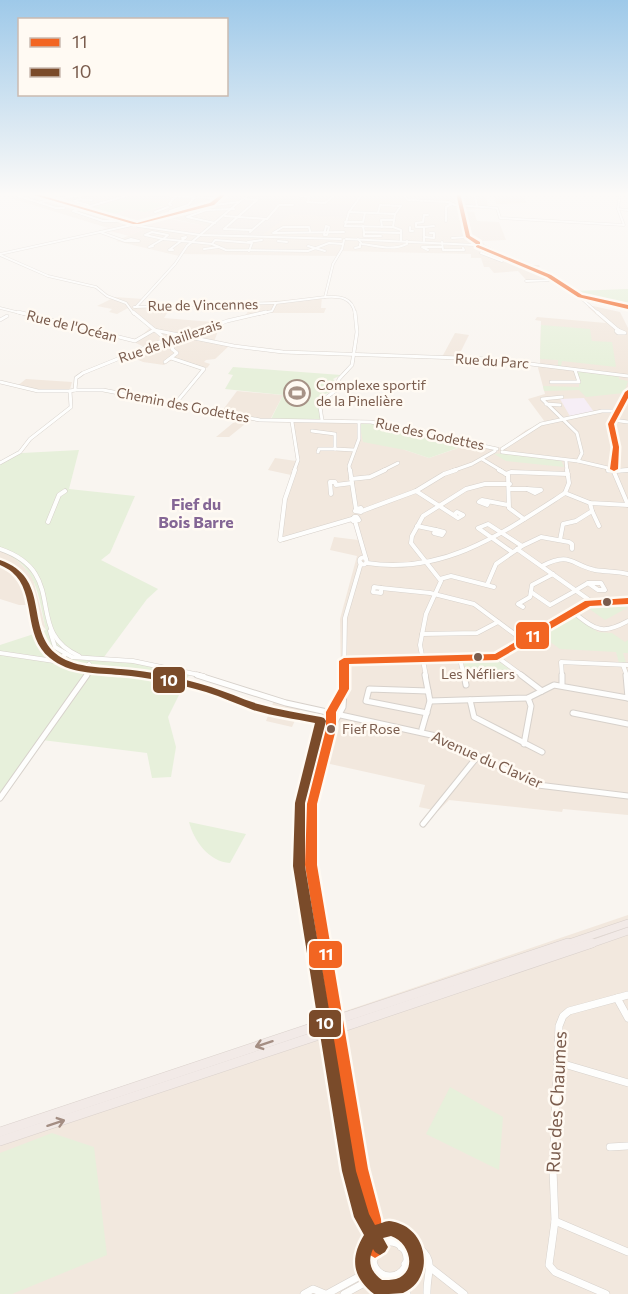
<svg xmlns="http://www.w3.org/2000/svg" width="628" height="1294" font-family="Commissioner,sans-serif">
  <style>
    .residential { fill: #f2e8de }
    .commercial { fill: #f6e8e1 }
    .industrial { fill: #ede5e0 }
    .education { fill: #f6eef6 }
    .green { fill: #e7f0db }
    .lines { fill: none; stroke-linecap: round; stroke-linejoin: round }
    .minor-far4-casing { stroke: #d7d1cb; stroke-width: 3 }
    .minor-far3-casing { stroke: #d7d1cb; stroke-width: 4 }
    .minor-far2-casing { stroke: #d7d1cb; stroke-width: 5 }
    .minor-far1-casing { stroke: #d7d1cb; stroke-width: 7 }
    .minor-casing { stroke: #d7d1cb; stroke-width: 8 }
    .highway-far1-casing { stroke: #dad1cc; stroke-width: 8 }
    .highway-casing { stroke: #dad1cc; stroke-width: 10 }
    .minor-far4 { stroke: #fefefd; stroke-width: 2 }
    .minor-far3 { stroke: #fefefd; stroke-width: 3 }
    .minor-far2 { stroke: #fefefd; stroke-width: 4 }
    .minor-far1 { stroke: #fefefd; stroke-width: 5 }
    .minor { stroke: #fefefd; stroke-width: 7 }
    .highway-far1 { stroke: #f2eae7; stroke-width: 7 }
    .highway { stroke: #f2eae7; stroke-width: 9 }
    .highway-bridge-casing { stroke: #dad1cc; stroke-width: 10; stroke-linecap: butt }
    .highway-bridge { stroke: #f2eae7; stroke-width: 9 }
    .bus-1-casing { stroke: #fffaf3; stroke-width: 5 }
    .bus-2-casing { stroke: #fffaf3; stroke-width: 5 }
    .bus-1 { fill: #f26522; fill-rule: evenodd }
    .bus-2 { fill: #7a4b2a; fill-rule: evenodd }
    .oneway { stroke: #a48e83 }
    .bus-dot { fill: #7a5c4d; stroke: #fffaf3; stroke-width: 2 }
    .labels { text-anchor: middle; stroke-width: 5; stroke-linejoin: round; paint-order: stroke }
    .far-street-label { font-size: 14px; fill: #7a5c4d; stroke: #fffaf3 }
    .far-poi-label { font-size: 14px; fill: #7a5c4d; stroke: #fffaf3; text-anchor: start }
    .bus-label { font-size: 14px; fill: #7a5c4d; stroke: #fffaf3 }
    .street-label { font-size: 15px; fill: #7a5c4d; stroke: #fffaf3 }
    .neighbourhood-label { font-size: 16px; font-weight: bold; fill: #846695; stroke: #fffaf3 }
    .near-street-label { font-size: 18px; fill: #7a5c4d; stroke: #fffaf3 }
    .line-badge { stroke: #fffaf3; stroke-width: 2 }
    .badge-label { font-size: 16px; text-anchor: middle; font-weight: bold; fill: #fff }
  </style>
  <rect width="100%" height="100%" fill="#f9f5f0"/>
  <g class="residential">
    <path d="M14 193H485L488 207 463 211 474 212 477 221 499 222 506 240 482 241 485 245 527 265H539L540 267H533L558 280 528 282 518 271 494 273 489 267H484L481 258H471V254L341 251 338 256 181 254 179 256 116 241 149 227 196 234 201 233 208 227 145 212 163 206 89 210 135 223 108 228 7 197Z"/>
    <path d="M494 193H534L535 194H524L526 203 496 204Z"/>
    <path d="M115 297 143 299 138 306 172 305 164 318 225 323 220 325 214 342 230 345 215 359 206 360 204 362 210 364 207 368 172 360 164 365 143 362 127 355 144 347 134 342 150 328 128 308 117 314 109 312 112 309 97 306Z"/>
    <path d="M322 297 321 308H326L324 313H267L244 319 252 303Z"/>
    <path d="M593 306 620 312 628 328V815L563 809 562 812 449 800 438 811 419 807 425 785 312 760 323 725 321 715 324 709 332 704 341 679 340 619 357 556 330 550 334 537 358 540 354 524 347 521 284 542 279 541 283 499 291 475 268 470 275 458 296 461 297 455 291 422H359L405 450 429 458 473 443 502 448 526 430 545 422 528 399 545 394 537 364H540L541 321 535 320 537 317 606 323 588 307Z"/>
    <path d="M455 333 469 335 457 359H441Z"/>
    <path d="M26 379 72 382 69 393H40L16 387Z"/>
    <path d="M237 391 283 395 269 422 250 420 229 437H216L239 418 219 415Z"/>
    <path d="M0 551 13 556 32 575 46 630 26 605H19L0 599Z"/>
    <path d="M275 698 302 705 292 727 266 721Z"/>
    <path d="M628 915V1294H0V1141L316 1021Z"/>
  </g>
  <path class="commercial" d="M129 209 170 216 166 218 209 227 201 233 196 234 149 227 129 236 102 229 133 223 109 216Z"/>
  <path class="industrial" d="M252 195 303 199 299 202 354 205 347 218 291 214 261 236 204 233 226 216 238 217 251 204 242 203Z"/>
  <path class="education" d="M584 398 594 412 571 418 560 399Z"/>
  <g class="green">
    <path d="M130 196 164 205 145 212 129 209 109 216 88 210Z"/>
    <path d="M628 289V306L590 298 573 291Z"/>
    <path d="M541 325 590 329 592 341 612 342 616 367 562 361 561 366H558V360L540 359Z"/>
    <path d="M233 367 341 375 333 379 335 381 332 383 335 385 331 392 322 395 321 420 270 421 283 395 225 389 233 375 228 374Z"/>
    <path d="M577 371 619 376V379L628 381 624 393 586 397 579 390 544 391 543 386 579 387V383H581Z"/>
    <path d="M359 422H371L472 443 429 458 405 450 363 442Z"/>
    <path d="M79 450 69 489 135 496 110 553 101 560 158 589 147 599 104 657 191 671 168 717 176 747 171 777 152 778 147 753 42 740 0 799V645L46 630C38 595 38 566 0 551V463L22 453Z"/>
    <path d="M505 453 561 460 564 467 506 461 494 454Z"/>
    <path d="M628 603 624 605 627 608 605 620 588 608 594 605Z"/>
    <path d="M573 615 598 632 612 633 625 642 628 640V653H623L626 663H619L616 652 560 649 539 634Z"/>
    <path d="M497 660 512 671 466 670 463 662H487Z"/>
    <path d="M189 822 246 834 230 863C209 862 194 841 189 822Z"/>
    <path d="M450 1087 503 1117 499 1170 426 1134Z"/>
    <path d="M52 1133 94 1147 107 1255 12 1294H0V1153Z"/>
  </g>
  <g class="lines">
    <defs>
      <g id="minor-far4">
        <path d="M29 193 113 219"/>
        <path d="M241 193H252"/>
        <path d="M266 193H272"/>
        <path d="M294 193 293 195 310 197 307 202 325 203 335 195 328 193"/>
        <path d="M402 193 408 200 449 202"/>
        <path d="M458 193 468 237 475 243"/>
        <path d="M474 193 477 206"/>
        <path d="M277 194H293"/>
        <path d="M81 195 80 199 74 201 88 205"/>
        <path d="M22 196 19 197 23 195 22 197 56 208H64"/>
        <path d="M80 199 92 200"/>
        <path d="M246 199 257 200 224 229 251 230"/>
        <path d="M41 202C101 187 160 197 221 198"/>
        <path d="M448 202 455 205 497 208 500 218 624 225 618 209 620 193"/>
        <path d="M171 205 169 204 178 193"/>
        <path d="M215 205 239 202 251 193"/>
        <path d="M618 209 628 210"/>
        <path d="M155 212 168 207"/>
        <path d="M349 212 395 214 393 227"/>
        <path d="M175 213 170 211 188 205 194 198"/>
        <path d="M378 213 380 205 401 206 395 214"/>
        <path d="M225 216 267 219 279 205H293"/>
        <path d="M121 221 135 223"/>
        <path d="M122 221H103L73 211 126 196 128 193"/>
        <path d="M446 221V207L452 204"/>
        <path d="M345 222H363L365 213"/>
        <path d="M215 223 187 217 206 210 234 209"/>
        <path d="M140 224 212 204 225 193"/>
        <path d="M138 226 200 235 341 239"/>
        <path d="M326 226 329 227 327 235H324Z"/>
        <path d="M345 226 393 227 401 230V241"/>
        <path d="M345 226 349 212 363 193"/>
        <path d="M363 226 364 232 401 233"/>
        <path d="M382 227 381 220H394"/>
        <path d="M410 227V231H413"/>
        <path d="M424 227 434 226"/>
        <path d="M310 231 309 227H283L273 233 344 232"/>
        <path d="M100 232 125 241H139L131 239 125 241"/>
        <path d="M152 232 168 235 163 239 145 235Z"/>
        <path d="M250 232 265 219"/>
        <path d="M364 232V236H381"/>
        <path d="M186 237 185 238H182Z"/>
        <path d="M424 237 434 238V233H430"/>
        <path d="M452 238 468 237"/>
        <path d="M163 239 212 244 226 250 308 251 329 243 343 244"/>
        <path d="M346 239 475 245"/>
        <path d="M358 239 362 244C378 246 392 251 407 244V241"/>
        <path d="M278 241 287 242"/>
        <path d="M424 241V227H416V223L423 222 424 215H428"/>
        <path d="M248 242 262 240"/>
        <path d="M442 242 443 250H464L463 248"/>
        <path d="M212 244 215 240 252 243 249 251"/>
        <path d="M481 245 549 276 580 296 628 307"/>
        <path d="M153 246 149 247 163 239"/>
        <path d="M308 246 325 251"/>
        <path d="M359 247 355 248 360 247V244"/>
        <path d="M171 249 173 250H169L185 238"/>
        <path d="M204 249 219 247"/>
        <path d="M428 250 422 247H442"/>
        <path d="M481 253 502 261"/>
        <path d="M0 254 132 225"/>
        <path d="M0 255 48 276 96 287 107 296 126 303 134 314"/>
        <path d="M526 281 556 280"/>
        <path d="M325 297C339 296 353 297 355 314"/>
        <path d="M583 297 581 298 599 314"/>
        <path d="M134 307 276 303"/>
        <path d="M136 307 175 264 187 246 239 202"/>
        <path d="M0 308 24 314"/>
        <path d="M259 314 272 311 276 303 325 297 333 264 342 249 344 240"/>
      </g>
      <g id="minor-far3">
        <path d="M18 312 135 341 154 330 234 346 283 352 490 359 628 376"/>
        <path d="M133 312 162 336V341"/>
        <path d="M597 312 618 330"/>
        <path d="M0 320 7 316"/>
        <path d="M618 330 625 333H618L616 331Z"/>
        <path d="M171 358 204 369 175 404"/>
        <path d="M165 362 177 353 172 349 174 344 172 342"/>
        <path d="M0 382 38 391H70"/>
        <path d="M551 382H579L575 370"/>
        <path d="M75 390H103L260 420 371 422 497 449"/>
        <path d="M562 397 542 399 577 433 582 453 578 461"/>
        <path d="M546 404 560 405"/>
        <path d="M322 420 320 407 323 400 335 391 339 379 352 365 357 332 355 312"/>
        <path d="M612 420 628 422"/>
        <path d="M292 422 298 460 294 471"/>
        <path d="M312 431 335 434V449L354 450"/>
        <path d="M502 449 541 424 602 411H617"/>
        <path d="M318 452 319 449H335"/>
        <path d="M502 452 578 461 608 468"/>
        <path d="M482 459 502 471"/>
        <path d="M566 461 567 471"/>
        <path d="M0 463 20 452 30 439 71 407 70 391 75 390 76 378 83 373 162 341 172 342 227 321 266 312"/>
        <path d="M609 468 615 471H608Z"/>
        <path d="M614 469 616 447 611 424 628 392"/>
        <path d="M350 471 349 466 359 439V422"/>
        <path d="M382 471 398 463"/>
        <path d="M452 471 472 464 495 451"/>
        <path d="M615 471 628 470"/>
      </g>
      <g id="minor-far2">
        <path d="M295 470 285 499 280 540 352 519"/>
        <path d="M350 470 356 509"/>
        <path d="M499 470 508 475 509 508 524 519"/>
        <path d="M608 470 615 471 614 470"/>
        <path d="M615 471 628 470"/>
        <path d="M614 472 628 505"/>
        <path d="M506 474 511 472 568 474"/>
        <path d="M351 479 370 477 385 470"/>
        <path d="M510 489H527"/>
        <path d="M527 489 541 490 535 493Z"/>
        <path d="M416 491 458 518 463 515 457 512 455 514"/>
        <path d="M565 493 590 503 628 505"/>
        <path d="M331 494 330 482H335L336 485 352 483"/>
        <path d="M488 503 487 505 479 502 482 500 508 505"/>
        <path d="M361 508V512L355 511 356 509Z"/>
        <path d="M362 511 416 491 444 474 456 470"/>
        <path d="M592 511 599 526"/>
        <path d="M354 517H357L359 520 353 521Z"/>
        <path d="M355 521 366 559"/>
        <path d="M48 522 59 495 65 491"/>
        <path d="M417 526 436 530"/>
        <path d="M436 530 444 532 442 535 434 533Z"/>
        <path d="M560 540 563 524 576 521 592 511 590 503"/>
        <path d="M0 549C71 573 22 631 79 656"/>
        <path d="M517 549 592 602"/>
        <path d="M512 552 478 528 488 524 522 546"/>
        <circle cx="363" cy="561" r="3.5"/>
        <path d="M367 563C444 575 503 533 565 493L569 483 567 470"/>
        <path d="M542 566C571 551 571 565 595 570 606 572 617 571 628 574"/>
        <path d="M440 579 451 576 494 587"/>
        <path d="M588 583H601L605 590H598Z"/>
        <path d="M487 585 496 564 522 546 541 537 569 542 572 544V549"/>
        <path d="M374 587 381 588V593L373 592Z"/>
        <path d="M381 588 430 593 474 604 524 641"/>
        <path d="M576 590 588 583"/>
        <path d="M531 592 550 605 577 590"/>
        <path d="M523 607 518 604 530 597 532 585 553 574"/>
        <path d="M573 612C595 629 601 636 628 621"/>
        <path d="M50 631 55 647 72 657 133 661 204 676"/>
        <path d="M422 634 477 633 498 622"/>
        <path d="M0 653 54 661 65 655"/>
        <path d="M497 657 523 676"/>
        <path d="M460 659 464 676"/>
        <path d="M344 661 497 657 588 603 628 601"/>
        <path d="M623 665 627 676"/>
        <path d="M463 673 517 672"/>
        <path d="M86 676 91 668 89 664"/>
        <path d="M344 676 345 618 361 563"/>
        <path d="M426 676 420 645 426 614 441 581 411 543 412 536 423 516 466 489 485 484H510"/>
        <path d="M562 676 561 662 628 665"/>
      </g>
      <g id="minor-far1">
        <path d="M197 675 286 703 436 736 538 785 628 796"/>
        <path d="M464 675 466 685"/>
        <path d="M521 675 542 691"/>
        <path d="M562 675V685"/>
        <path d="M626 675 628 698"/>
        <path d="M470 700 474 717 542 752"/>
        <path d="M430 701 528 698 554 685 628 698"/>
        <path d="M427 713 366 701 369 689 428 691"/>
        <path d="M573 713 628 724"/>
        <path d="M332 727 343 707 344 691"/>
        <path d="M422 729 430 701 425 675"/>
        <path d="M524 744 531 706 528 698"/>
        <path d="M0 798 87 675"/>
        <path d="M423 824 477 757"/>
        <path d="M324 945 311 865 312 804 331 729V712L344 689V675"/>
      </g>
      <g id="minor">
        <path d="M324 943 337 1021"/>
        <path d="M617 998 628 1018"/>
        <path d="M339 1029 358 1151 373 1219 375 1250"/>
        <path d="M557 1062 628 1083"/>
        <path d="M610 1147 628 1146"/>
        <path d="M375 1218 390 1241"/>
        <path d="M555 1221 628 1252"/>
        <circle cx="390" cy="1259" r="17"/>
        <path d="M401 1247 415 1245C438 1260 426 1272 427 1294"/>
        <path d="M405 1264 409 1260 422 1261 464 1294"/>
        <path d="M404 1270 407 1294"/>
        <path d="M388 1277 401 1294"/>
        <path d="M304 1294 313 1289 325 1294"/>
        <path d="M327 1294 360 1276 374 1259"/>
        <path d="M344 1294 381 1274"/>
        <path d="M606 1294 555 1272 549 1265 555 1221 553 1170 559 1026 563 1016 569 1011 628 995"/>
      </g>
      <g id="highway-far1">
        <path d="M563 945 628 923"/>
        <path d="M588 945 628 931"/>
      </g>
      <g id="highway">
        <path d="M351 1015 568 943"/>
        <path d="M355 1023 592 943"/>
        <path d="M0 1132 320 1025"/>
        <path d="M0 1141 322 1034"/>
      </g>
    </defs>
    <use href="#minor-far4" class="minor-far4-casing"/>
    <use href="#minor-far3" class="minor-far3-casing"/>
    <use href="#minor-far2" class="minor-far2-casing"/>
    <use href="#minor-far1" class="minor-far1-casing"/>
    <use href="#minor" class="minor-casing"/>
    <use href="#highway-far1" class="highway-far1-casing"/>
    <use href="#highway" class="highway-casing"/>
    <use href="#minor-far4" class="minor-far4"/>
    <use href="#minor-far3" class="minor-far3"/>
    <use href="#minor-far2" class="minor-far2"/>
    <use href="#minor-far1" class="minor-far1"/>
    <use href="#minor" class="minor"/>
    <use href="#highway-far1" class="highway-far1"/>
    <use href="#highway" class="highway"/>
    <defs>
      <g id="highway-bridge">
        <path d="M320 1025 351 1015"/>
        <path d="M322 1034 355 1023"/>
      </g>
    </defs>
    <use href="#highway-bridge" class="highway-bridge-casing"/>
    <use href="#highway-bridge" class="highway-bridge"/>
    <defs>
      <g id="bus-1">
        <path d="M27 193H33L137 223 210 203 223 193H227L214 205 139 224H133Z"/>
        <path d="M456 193H460L470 236 480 242V244H476L466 237Z"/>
        <path d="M478 245 551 275 582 295 628 305V309L578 297 547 277 476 247V246Z"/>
        <path d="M628 390V398L614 424 619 447 618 469 614 471 610 469 613 447 608 424 625 392Z"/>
        <path d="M628 598V604L590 606 497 660 349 664V689L336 712V729L317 804V865L368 1169 381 1219 383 1250 380 1255 375 1258 370 1255 367 1250 365 1219 354 1169 305 865 307 804 326 729V712L339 689V661L344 658 495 654 585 601Z"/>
      </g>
      <path id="bus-2" d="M0 560C51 578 25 626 55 653 73 668 99 667 121 669 151 671 182 678 211 687 227 692 242 699 258 704 279 710 300 713 321 717L324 718 326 721 305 803V866L356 1171 369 1214 375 1225C380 1224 385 1221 389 1221 392 1221 395 1222 398 1223 429 1233 434 1280 403 1293 395 1294 383 1294 374 1294 352 1277 350 1258 364 1235L354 1217 342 1171 293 866 295 803 315 723C294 719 273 716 253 710 237 704 222 697 206 692 178 684 149 677 120 675 97 673 69 674 50 658 22 636 37 593 12 572 9 569 4 567 0 565ZM391 1236C410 1242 418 1272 396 1279 392 1280 386 1280 382 1280 371 1272 367 1262 373 1249L375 1252 380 1255 385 1252 388 1247 383 1238Z"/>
    </defs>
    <use href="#bus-1" class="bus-1-casing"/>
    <use href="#bus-2" class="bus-2-casing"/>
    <use href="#bus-1" class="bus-1"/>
    <use href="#bus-2" class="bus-2"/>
  </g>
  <defs><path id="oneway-shaft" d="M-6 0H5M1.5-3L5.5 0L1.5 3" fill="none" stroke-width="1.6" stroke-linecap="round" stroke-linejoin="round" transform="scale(1.5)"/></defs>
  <g class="oneway">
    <use href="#oneway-shaft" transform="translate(264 1044) rotate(162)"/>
    <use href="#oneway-shaft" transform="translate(56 1123) rotate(-18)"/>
  </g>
  <linearGradient id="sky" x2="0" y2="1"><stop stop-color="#9ec9e9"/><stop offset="0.52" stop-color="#fcfaf8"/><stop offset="1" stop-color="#fcfaf8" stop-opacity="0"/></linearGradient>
  <rect width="628" height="374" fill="url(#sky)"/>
  <defs>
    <symbol id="stadium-ring" viewBox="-11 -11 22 22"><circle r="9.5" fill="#fffaf3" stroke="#a69286" stroke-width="1.5"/><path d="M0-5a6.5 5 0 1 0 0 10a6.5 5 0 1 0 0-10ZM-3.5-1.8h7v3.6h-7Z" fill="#a69286"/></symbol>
  </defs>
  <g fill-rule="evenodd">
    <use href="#stadium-ring" x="282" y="378" width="30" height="30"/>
  </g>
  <g class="bus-dot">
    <circle cx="607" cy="602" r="5"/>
    <circle cx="478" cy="657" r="5"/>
    <circle cx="331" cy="729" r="5"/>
  </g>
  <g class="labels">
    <g class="far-street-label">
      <text transform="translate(203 305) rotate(-1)" y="5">Rue de Vincennes</text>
      <text transform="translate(72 326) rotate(14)" y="5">Rue de l'Océan</text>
      <text transform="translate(170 341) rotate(-19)" y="5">Rue de Maillezais</text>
      <text transform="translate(492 361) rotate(4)" y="5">Rue du Parc</text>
      <text transform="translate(183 405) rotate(11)" y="5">Chemin des Godettes</text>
      <text transform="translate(430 434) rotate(12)" y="5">Rue des Godettes</text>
    </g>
    <g class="far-poi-label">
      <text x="316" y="390">Complexe sportif<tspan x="316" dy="16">de la Pinelière</tspan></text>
    </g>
    <g class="bus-label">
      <text x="478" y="679">Les Néfliers</text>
      <text x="342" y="734" text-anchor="start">Fief Rose</text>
    </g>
    <g class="street-label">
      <text transform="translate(487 760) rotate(24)" y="5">Avenue du Clavier</text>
    </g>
    <g class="neighbourhood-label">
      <text x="196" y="510">Fief du<tspan x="196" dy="18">Bois Barre</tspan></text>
    </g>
    <g class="near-street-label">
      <text transform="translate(557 1102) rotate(-87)" y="6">Rue des Chaumes</text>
    </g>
  </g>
  <g class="line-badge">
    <rect x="515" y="621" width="35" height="29" rx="6" fill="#f26522"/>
    <rect x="152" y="666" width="34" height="28" rx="6" fill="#7a4b2a"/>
    <rect x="308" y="940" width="35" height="29" rx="6" fill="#f26522"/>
    <rect x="308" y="1009" width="34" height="29" rx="6" fill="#7a4b2a"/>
  </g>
  <g class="badge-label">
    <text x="533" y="642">11</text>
    <text x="169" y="686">10</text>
    <text x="326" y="960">11</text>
    <text x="325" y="1029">10</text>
  </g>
  <rect x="18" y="18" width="210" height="78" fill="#fffaf3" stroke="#cabbb1" stroke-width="1.5"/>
  <rect x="30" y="38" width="30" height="9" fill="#f26522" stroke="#cabbb1" stroke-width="1.5"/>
  <text x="72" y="48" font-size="18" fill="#7a5c4d">11</text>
  <rect x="30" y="68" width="30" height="9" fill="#7a4b2a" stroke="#cabbb1" stroke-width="1.5"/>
  <text x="72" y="78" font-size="18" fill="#7a5c4d">10</text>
</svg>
